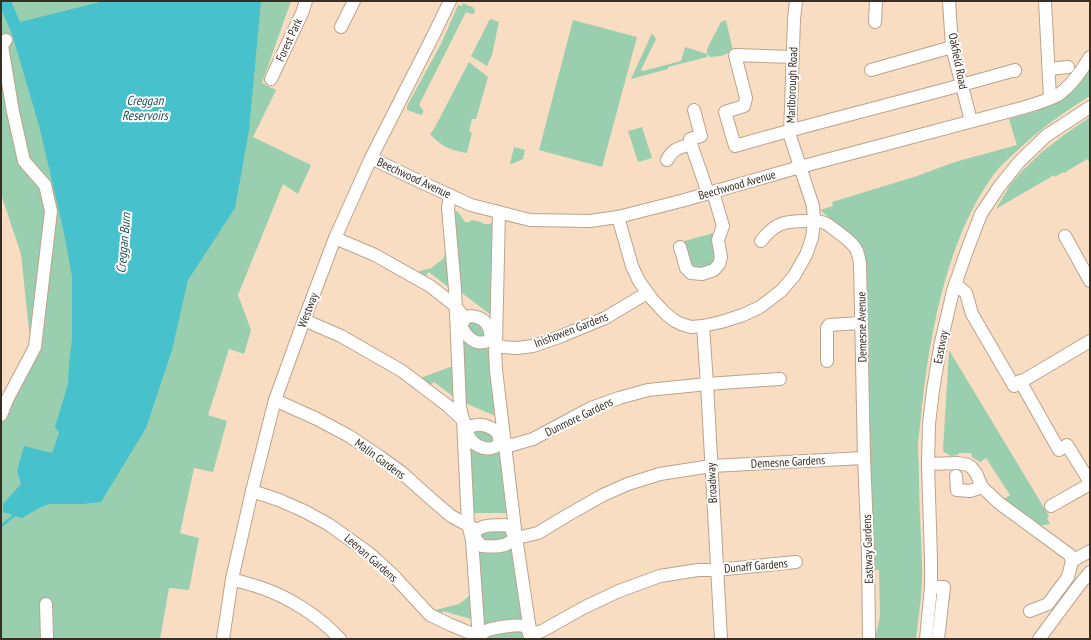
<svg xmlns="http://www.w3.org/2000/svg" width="1091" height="640" font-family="'PT Sans Narrow',sans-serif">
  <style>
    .green { fill: #99cfae }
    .water { fill: #47c1cb }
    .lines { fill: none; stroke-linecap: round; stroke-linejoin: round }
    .stream { stroke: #47c1cb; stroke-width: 2.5 }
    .minor-casing { stroke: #bda38a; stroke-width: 14 }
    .minor { stroke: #fff; stroke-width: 12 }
    .labels { text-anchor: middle; stroke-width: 4; stroke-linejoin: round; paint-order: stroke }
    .street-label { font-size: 12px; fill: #392e24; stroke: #fff }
    .water-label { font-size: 13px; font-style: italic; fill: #1f5357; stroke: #fff }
  </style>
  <rect width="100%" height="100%" fill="#f8ddc2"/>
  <g class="green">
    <path d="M1 1H291L262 83 276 90 253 137 311 165 298 194 283 184 238 295 251 330 244 354 229 349 208 415 227 421 213 472 194 468 180 533 199 538 189 590 169 588 160 639H1V400L31 349 21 254 1 194Z"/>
    <path d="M463 3 474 8 475 12 474 14H472L466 12 419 105 423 110V113L421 115 407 110V106L441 44 458 5 462 6Z"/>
    <path d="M490 19 499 22 492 55 487 66 471 56Z"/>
    <path d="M573 20 637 37 602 167 539 150Z"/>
    <path d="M726 20 733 51 721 56 710 57 707 54V49L721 22Z"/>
    <path d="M652 33 656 39 641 70 643 71 681 61 685 47 707 54V57L668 67V69L631 79Z"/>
    <path d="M469 62 488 77 476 119H472L469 132H472L467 153C450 150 442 147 430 134L434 129Z"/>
    <path d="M1090 67V96C1064 112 1040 129 1018 150 1009 158 1001 165 994 174 948 237 930 330 922 406 921 419 919 432 918 445 918 455 919 466 919 476 919 505 921 534 922 563 923 589 919 614 916 639H875L880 616 879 570H873L868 329 864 249 849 234 820 210 833 206 832 202 914 177 955 162 1017 145 1009 119 1037 111 1060 98Z"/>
    <path d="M1090 117V163L1087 159 1064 173 1063 172 1055 177 1054 175 996 209 1010 185 1023 170 1042 152 1064 135Z"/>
    <path d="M642 127 652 158 638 162 628 131Z"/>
    <path d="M514 147 525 150 523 159 512 164H510Z"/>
    <path d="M450 208 458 212 465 222H469L472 220 481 222 484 224H490L493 222 495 318 458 290Z"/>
    <path d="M717 232 716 264 693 271 681 242Z"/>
    <path d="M450 244 452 290 429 272 424 277 417 272 431 268 443 259Z"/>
    <path d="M467 320 484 326 485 335 480 337 468 333Z"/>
    <path d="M461 337 469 343 494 351 500 418 463 402Z"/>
    <path d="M949 350 1049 516 1047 518 1050 524 1039 526 1004 499 1010 495 986 458 980 462 972 457 971 453H959L958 455 951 456 944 452 943 450Z"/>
    <path d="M453 366 455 406 451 402 454 397 434 382 429 386 420 379 423 377Z"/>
    <path d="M476 429 493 433 494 441 491 444 478 443 472 434Z"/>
    <path d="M466 447 479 450 505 453 512 513H472Z"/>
    <path d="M506 529 509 539 485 544 479 533Z"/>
    <path d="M515 548 527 623 481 626 476 551 501 550Z"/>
    <path d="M474 592 476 625H472L471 619 443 611 441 614 435 610 459 604Z"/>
    <path d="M522 628 526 639H486L487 635Z"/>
  </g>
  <path class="water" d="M1 1H11L20 22 104 1H261L249 130 235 208 188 280 172 350 146 428 101 502 82 504H49L39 508 22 518 3 512V504L21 484 17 471 24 446 52 453 59 433 55 427 68 384 69 363 72 339V276L64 233 40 129 12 34 2 11Z"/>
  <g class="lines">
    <path class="stream" d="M1 526 16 514"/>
    <defs>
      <g id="minor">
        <path d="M949 1 952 47 971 121"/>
        <path d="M1045 1 1050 98"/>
        <path d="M875 22 876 1"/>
        <path d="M341 27 354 1"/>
        <path d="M793 57 735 55 746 98 744 106 725 112 735 146C828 119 922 97 1015 70V71"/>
        <path d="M1049 69 1068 67"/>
        <path d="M871 70 952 47"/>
        <path d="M271 79 302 13 306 1"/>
        <path d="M691 144 690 139 701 136 694 110"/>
        <path d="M371 158 423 183 471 205 530 220 590 221 618 217 681 201 800 167 1022 108C1034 104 1047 101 1058 95 1072 85 1081 71 1090 57"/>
        <path d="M667 160C673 148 680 148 691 144L708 193"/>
        <path d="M450 195 448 208 455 289 460 407 463 420 468 524 472 540 479 639"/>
        <path d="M499 212 496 344 495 351 496 370 516 537 529 624 533 639"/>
        <path d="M618 217 632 266 639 281 652 299 665 313 675 321 681 324 691 327 703 326 721 322 743 315 760 307 781 291 794 276 806 255 812 238 814 221 813 206 790 136 794 19 796 1"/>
        <path d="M1065 236 1090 281"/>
        <path d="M335 238 375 255 430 286 453 304 465 318"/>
        <path d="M761 241C775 223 784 221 806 221 812 221 820 221 825 223 831 226 837 232 843 236 855 246 858 248 860 264L864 458 868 553 869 639"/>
        <path d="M680 247 686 268 691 273 702 274 714 270 719 264 721 257 718 240 723 226 713 192"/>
        <path d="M955 284 966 293 972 314 1014 386 1090 341"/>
        <path d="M471 316C484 317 492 326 490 340 476 347 468 339 461 326L465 318Z"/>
        <path d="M304 320 341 336 402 371 448 406 464 421"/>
        <path d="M703 326 707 384 721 639"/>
        <path d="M490 340 502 347 517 348 533 346 559 337 605 318 642 296 646 292"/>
        <path d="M827 361V328L829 325 861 323"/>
        <path d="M1020 381 1059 450 1067 445 1090 482"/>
        <path d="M275 400 317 419 349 436 379 456 401 472 430 498 451 516 473 528"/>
        <path d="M1 415 7 400 35 347 51 211 45 185 24 161 13 112 2 46 6 40"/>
        <path d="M500 444C499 434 498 431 489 427 485 425 481 424 476 425 457 428 475 452 492 448 495 448 497 445 500 444L512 445 533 439 591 408 619 398 648 390 707 384 780 379"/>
        <path d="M928 464 958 463 968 465 971 467 976 473 982 487 999 503 1070 555 1072 561 1068 577 1048 604 1030 611"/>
        <path d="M956 476 957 490 970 491 982 487"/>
        <path d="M252 491 279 500 304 511 328 524 370 554 393 575 430 615 451 625 480 637"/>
        <path d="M1051 506 1090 484"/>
        <path d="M505 525 511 528 514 537C509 548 493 547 482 546L476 540 474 535C479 523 493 526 505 525Z"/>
        <path d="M514 537H521L538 533 566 516 603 495 628 484 660 474 711 466 864 458"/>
        <path d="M1072 561 1090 551"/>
        <path d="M232 579C241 582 250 584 259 587 289 597 319 616 340 639"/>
        <path d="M931 587H944L938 639"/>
        <path d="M46 604 47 639"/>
        <path d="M530 635 542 631 585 607 619 591 660 576 698 570H716L796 562"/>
        <path d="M223 639 232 579 252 491 275 400 304 320 335 238 371 158 432 38 450 1"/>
        <path d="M480 639V637C481 636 483 633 484 632 490 628 520 623 526 627 528 630 529 633 530 636"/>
        <path d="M926 639 931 587V559L928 464 929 424 933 390 941 342 953 291 966 253 981 214 999 187 1019 162 1046 136 1090 107"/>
        <path d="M1039 639 1080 584 1090 572"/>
      </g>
    </defs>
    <use href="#minor" class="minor-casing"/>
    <use href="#minor" class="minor"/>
  </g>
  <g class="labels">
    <g class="street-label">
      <text transform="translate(289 40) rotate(-65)" y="4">Forest Park</text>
      <text transform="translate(958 61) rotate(79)" y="4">Oakfield Road</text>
      <text transform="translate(792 85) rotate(-88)" y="4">Marlborough Road</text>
      <text transform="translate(414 178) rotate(25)" y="4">Beechwood Avenue</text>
      <text transform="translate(737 185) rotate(-16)" y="4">Beechwood Avenue</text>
      <text transform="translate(308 310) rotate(-69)" y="4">Westway</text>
      <text transform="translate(862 327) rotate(-91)" y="4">Demesne Avenue</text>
      <text transform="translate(571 330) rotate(-21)" y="4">Inishowen Gardens</text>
      <text transform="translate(941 347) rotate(-79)" y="4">Eastway</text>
      <text transform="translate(579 417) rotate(-26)" y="4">Dunmore Gardens</text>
      <text transform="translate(380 459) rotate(36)" y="4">Malin Gardens</text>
      <text transform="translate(788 462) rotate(-3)" y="4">Demesne Gardens</text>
      <text transform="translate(712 483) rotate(-93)" y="4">Broadway</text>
      <text transform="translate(868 549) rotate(-92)" y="4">Eastway Gardens</text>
      <text transform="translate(371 558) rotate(41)" y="4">Leenan Gardens</text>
      <text transform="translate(756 566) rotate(-5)" y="4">Dunaff Gardens</text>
    </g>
    <g class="water-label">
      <text x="145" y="105">Creggan<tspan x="145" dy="15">Reservoirs</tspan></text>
      <text transform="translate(123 243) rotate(-85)" y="5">Creggan Burn</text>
    </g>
  </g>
  <rect width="1091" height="640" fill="none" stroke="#392e24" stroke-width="4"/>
</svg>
